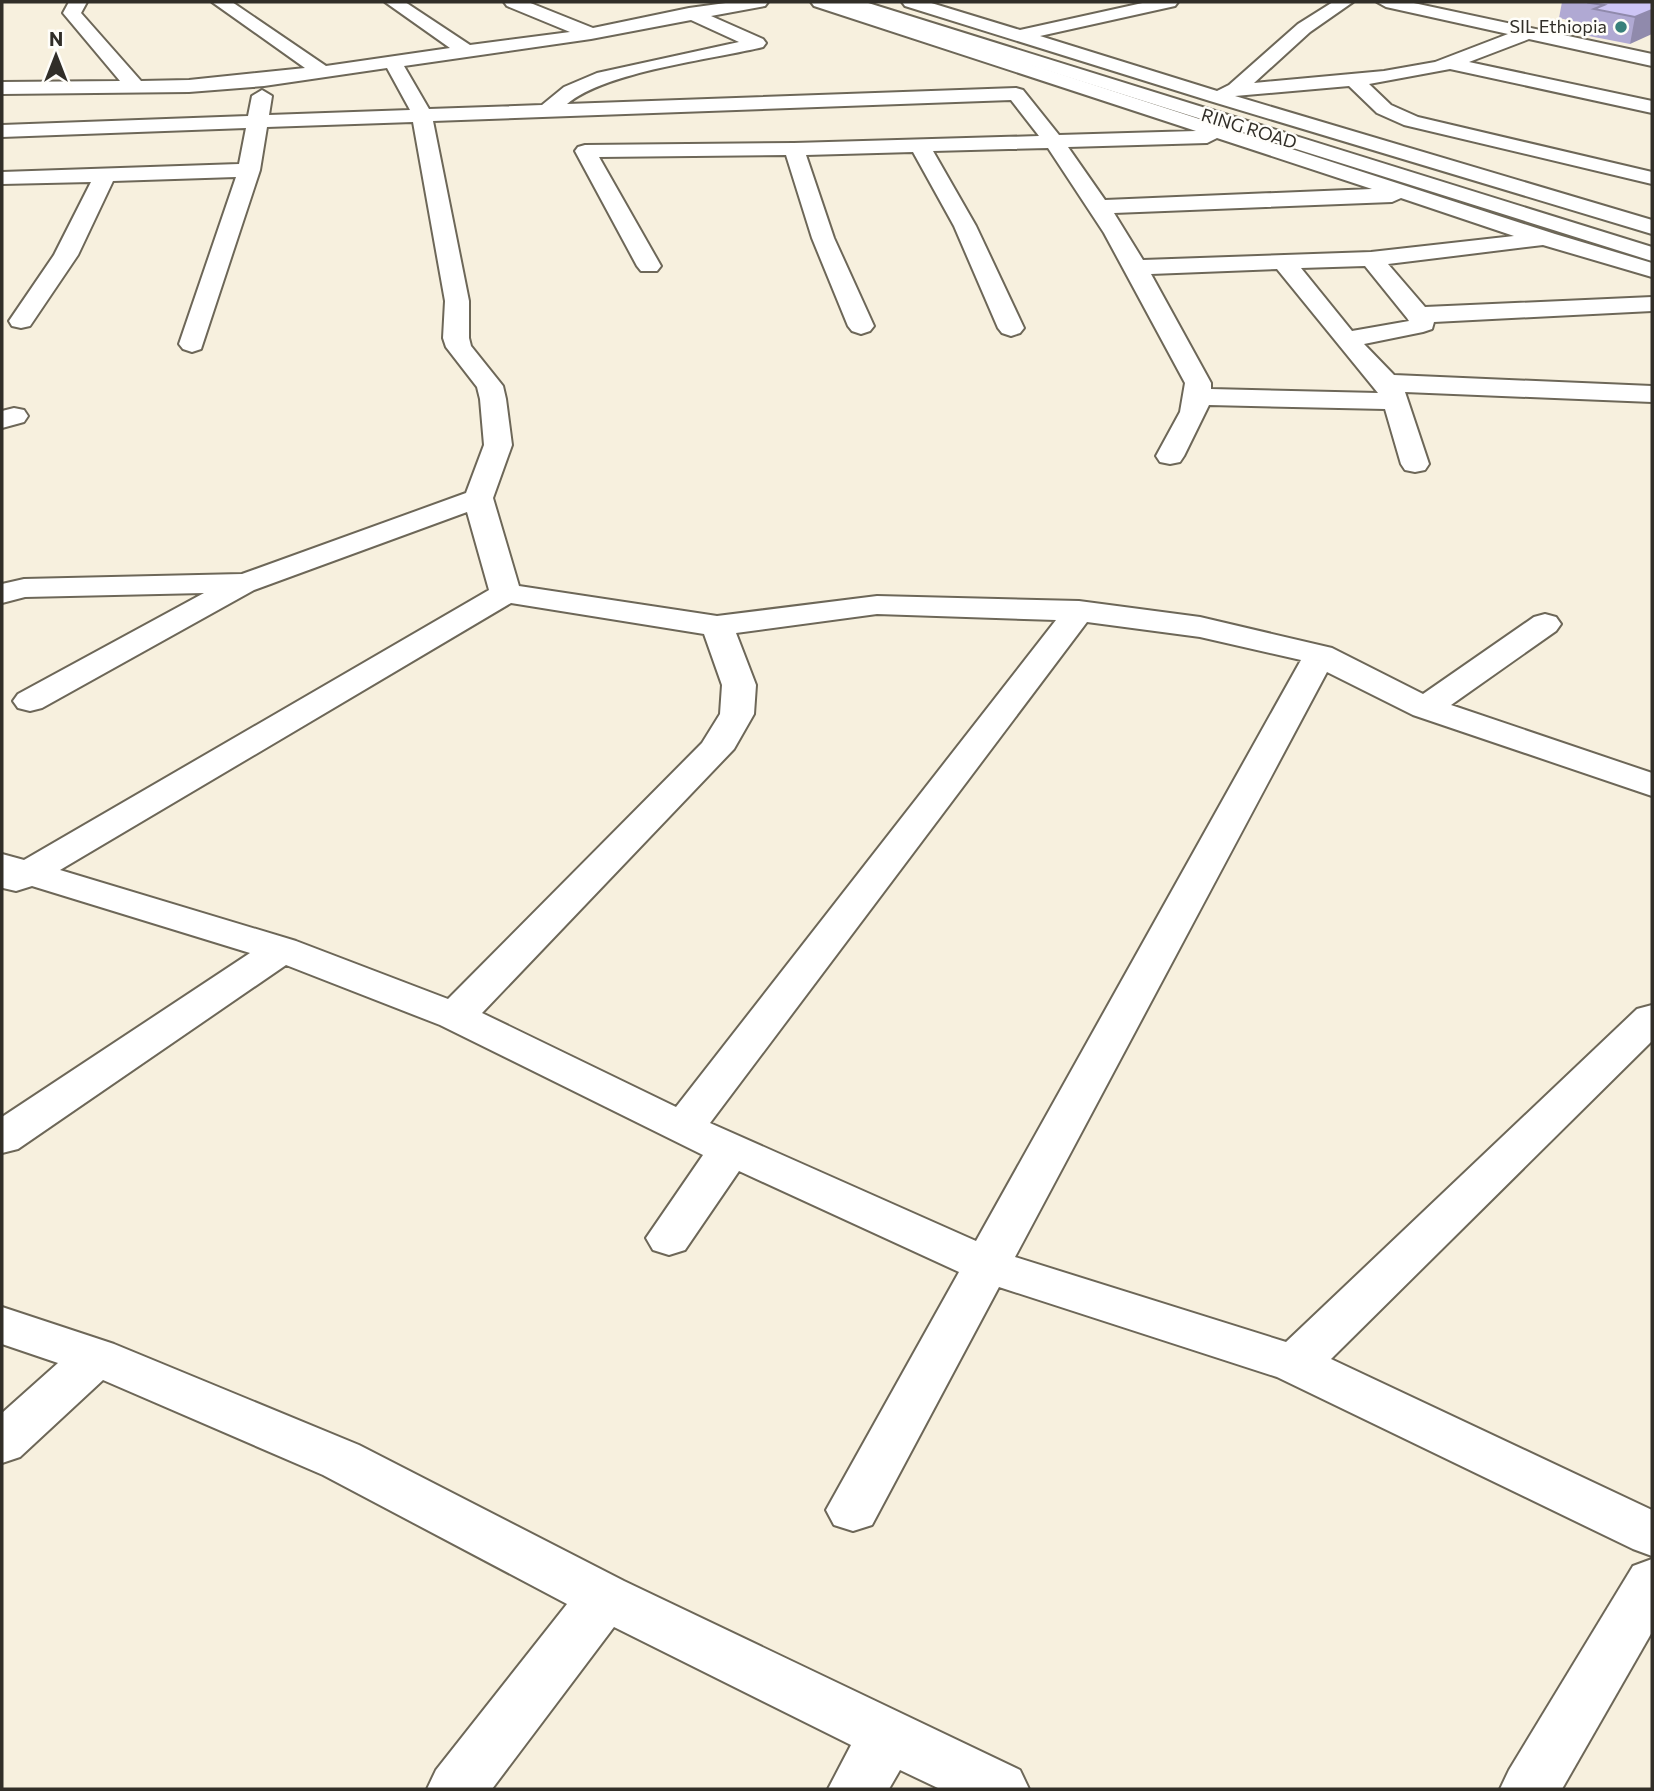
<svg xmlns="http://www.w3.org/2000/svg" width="1654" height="1791" font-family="Commissioner,sans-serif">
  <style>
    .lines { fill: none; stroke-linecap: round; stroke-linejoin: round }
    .minor-casing { stroke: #6d6758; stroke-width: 4 }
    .highway-casing { stroke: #6d6758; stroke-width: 4 }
    .minor { fill: #fff; fill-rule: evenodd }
    .highway { fill: #fff; fill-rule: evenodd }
    .wall { fill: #b0a9d3 }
    .shaded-wall { fill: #908aac }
    .building { fill: #cdc5f5; stroke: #908aac; stroke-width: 2 }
    .poi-dot { fill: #38807b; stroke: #fffefa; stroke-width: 2.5 }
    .labels { text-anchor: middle; stroke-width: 5; stroke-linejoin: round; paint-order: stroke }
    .far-poi-label { font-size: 18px; fill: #312e28; stroke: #fffefa; text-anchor: end }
    .far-street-label { font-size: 18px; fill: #312e28; stroke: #fffefa }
  </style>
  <rect width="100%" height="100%" fill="#f7f0de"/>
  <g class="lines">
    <defs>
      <g id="minor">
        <path d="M69 2H87L81 13 141 81 189 80 305 68 212 2H232L326 66 450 48 385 2H405L470 45 570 32 507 6 504 2H528L593 28 689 8 733 2H768L765 6 711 16 763 39 766 43 763 47C710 60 607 71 567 104L1016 88 1023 90 1059 135 1196 131 814 6 811 2H837L1555 234 1652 263V277L1543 245 1388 264 1425 307 1652 297V311L1434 322 1432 329 1423 332 1364 344 1394 375 1652 386V402L1405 392 1429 464 1425 470 1415 472 1405 470 1401 464 1385 409 1209 405 1184 456 1180 462 1170 464 1160 462 1156 456 1180 412 1185 383 1104 233 1048 148 933 151 976 226 1024 328 1020 333 1011 336 1002 333 998 328 954 226 913 152 806 155 834 238 874 326 870 331 861 334 852 331 848 326 812 238 786 155 599 157 661 266 657 271H641L637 266 575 151 578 147 585 145 794 143 1039 136 1011 100 433 121 469 301V338L471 346 503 386 506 399 512 445 493 498 519 586 717 616 877 596 1079 601 1200 617 1332 648 1423 694 1534 617 1545 614 1556 617 1561 624 1556 631 1451 705 1652 773V796L1413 715 1327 672 1015 1257 1286 1342 1637 1009 1652 1005V1041L1331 1359 1652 1510V1556L1633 1549 1277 1377 999 1287 872 1525 853 1531 834 1525 826 1510 959 1272 739 1171 685 1250 669 1255 653 1250 646 1238 703 1155 440 1025 286 965 18 1149 2 1153V1117L250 953 32 886 16 891 3 888 2 854 24 860 489 590 467 512 254 590 42 708 30 711 18 708 13 701 18 694 204 593 25 597 2 603V584L24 579 242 574 466 493 484 445 480 399 477 387 446 347 443 338 445 301 413 122 267 127 260 170 201 349 192 352 183 349 179 344 236 177 113 181 78 255 30 326 21 328 12 326 9 321 54 255 91 182 2 184V172L239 164 246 128 2 137V125L248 116 252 96 262 90 272 96 269 115 410 110 387 68 264 86 189 92 2 94V82L120 81 63 13ZM691 20 739 42 597 73 564 87 542 105 429 109 404 66 591 39ZM1217 138 1372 189 1105 200 1068 147 1207 143ZM1401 198 1514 236 1371 252 1143 260 1114 213 1392 202ZM1365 266 1407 318 1409 321 1352 331 1301 268ZM1277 269 1378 393 1211 389V383L1151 274ZM511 603 704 634 722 685 720 714 702 743 448 999 296 941 60 870ZM877 614 1056 620 676 1107 482 1013 734 749 754 714 756 685 736 633ZM1087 622 1200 637 1301 660 976 1241 710 1123Z"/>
        <path d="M902 2H928L1020 30 1147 2H1178L1175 6 1040 36 1217 91 1229 85 1298 24 1333 2H1353L1310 32 1254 83 1384 71 1435 62 1508 34 1386 7 1377 2H1409L1652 54V66L1529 39 1469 62 1652 101V113L1450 69 1369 84 1391 105 1418 117 1652 172V184L1404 125 1377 113 1349 86 1235 96 1652 220V234L1210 101 905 6Z"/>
        <path d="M14 408 24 410 28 416 24 422 2 428V411Z"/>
        <path d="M2 1307 114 1344 359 1445 624 1581 1020 1770 1029 1789H940L900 1770 889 1789H828L851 1745 614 1627 492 1789H427L436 1770 567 1604 323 1475 103 1380 20 1457 2 1463V1413L58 1363 2 1344Z"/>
        <path d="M1652 1559V1632L1562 1789H1500L1509 1770 1633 1566Z"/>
      </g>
      <path id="highway" d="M839 2H865L1652 247V261L842 6Z"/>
    </defs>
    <use href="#minor" class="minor-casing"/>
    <use href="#highway" class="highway-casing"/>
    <use href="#minor" class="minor"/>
    <use href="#highway" class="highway"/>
  </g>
  <path class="wall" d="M1562 2H1652L1630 44 1589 36 1590 30 1585 29 1586 24 1559 18Z"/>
  <path class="shaded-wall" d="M1652 10V34L1630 44 1635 17Z"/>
  <path class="building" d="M1592 2H1652V10L1635 17 1594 9 1604 5 1590 3Z"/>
  <circle class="poi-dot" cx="1621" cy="27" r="7"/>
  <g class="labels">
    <g class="far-poi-label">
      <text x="1607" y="33">SIL Ethiopia</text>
    </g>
    <g class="far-street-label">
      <text transform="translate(1249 129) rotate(17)" y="6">RING ROAD</text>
    </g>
  </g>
  <rect width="1654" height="1791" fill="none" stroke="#312e28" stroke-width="7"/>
  <g transform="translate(56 56)" stroke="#fffefa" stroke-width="5" paint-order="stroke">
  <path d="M0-5L12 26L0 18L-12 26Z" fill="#312e28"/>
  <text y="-10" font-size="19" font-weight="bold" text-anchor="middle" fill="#312e28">N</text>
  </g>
</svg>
